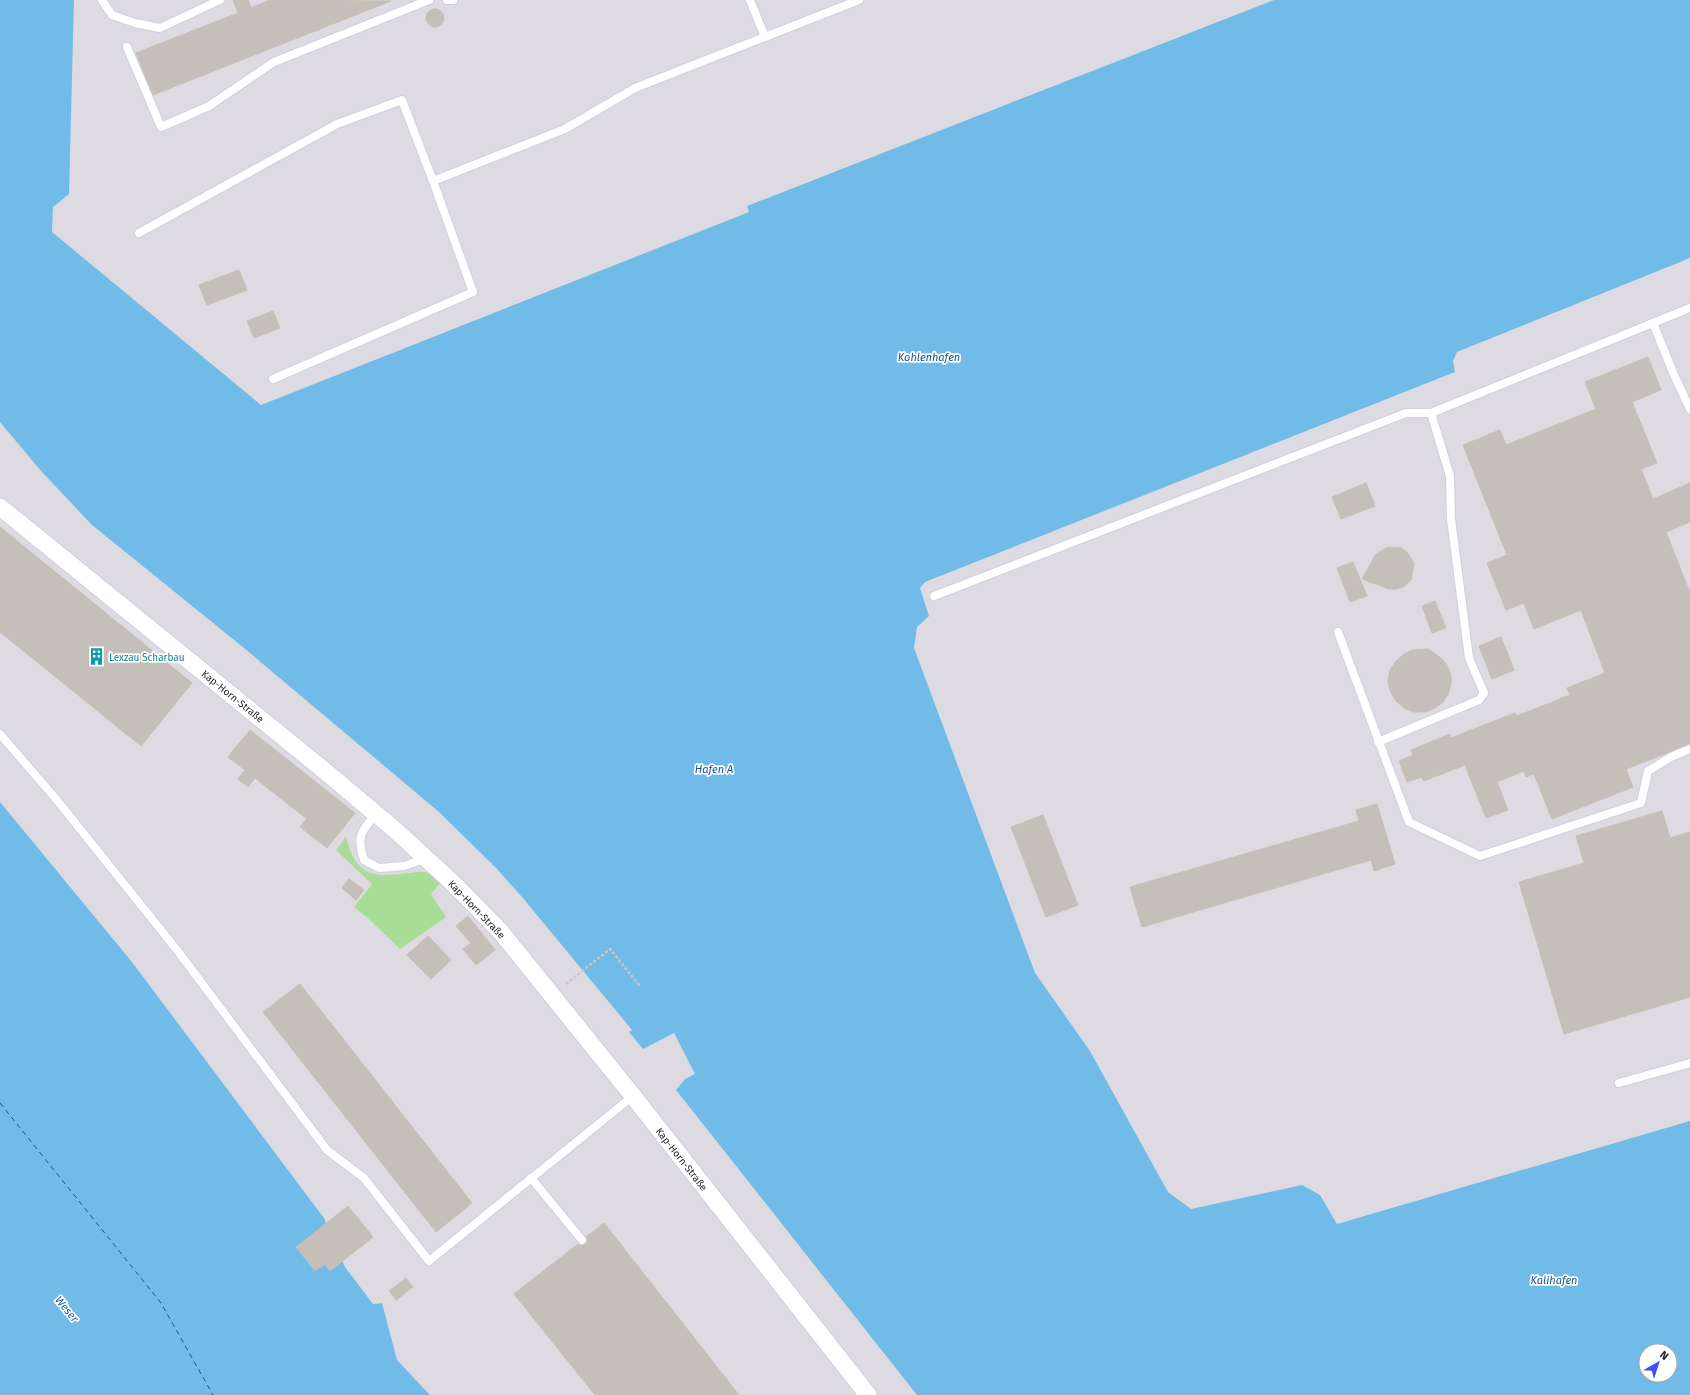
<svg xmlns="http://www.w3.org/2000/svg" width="1690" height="1395" font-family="'Fira Sans',sans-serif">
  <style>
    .industrial { fill: #dddae1 }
    .green { fill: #a8dd98 }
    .water { fill: #70bbe7; fill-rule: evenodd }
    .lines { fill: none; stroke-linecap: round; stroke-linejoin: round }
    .ferry { stroke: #14578e; stroke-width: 1; stroke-dasharray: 5 4; stroke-linecap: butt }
    .building { fill: #c4c0b9; stroke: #c4c0b3 }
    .lane-casing { stroke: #ced0e0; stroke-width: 10 }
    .street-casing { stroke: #ced0e0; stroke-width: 19 }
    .path { stroke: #c7c7c7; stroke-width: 2.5; stroke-dasharray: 3 2; stroke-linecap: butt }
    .lane { stroke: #fff; stroke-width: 8 }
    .street { stroke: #fff; stroke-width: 17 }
    .labels { text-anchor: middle; stroke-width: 3.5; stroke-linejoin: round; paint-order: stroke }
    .culture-label { font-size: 10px; fill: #0d838f; stroke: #fff; text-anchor: start }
    .street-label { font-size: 10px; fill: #272727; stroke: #fff }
    .water-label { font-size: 11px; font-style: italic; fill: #14578e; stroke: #fff }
  </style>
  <rect width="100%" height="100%" fill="#e9e4d9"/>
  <g class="industrial">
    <path d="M74 0H1274L747 206 749 212 261 405 52 232 53 207 69 194Z"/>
    <path d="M1690 258V1121L1336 1224 1332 1215 1302 1185 1191 1209 1168 1192 1090 1051 1035 973 914 648 917 627 929 615 920 588 925 582 1454 372 1453 361 1457 352Z"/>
    <path d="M0 422 41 471 92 525 244 648 439 812 496 868 522 897 632 1030 630 1032 673 1033 695 1074 685 1079 676 1090 917 1395H430L397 1360 382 1303 373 1304 345 1267 324 1218 132 962 0 802Z"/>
  </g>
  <path class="green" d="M346 837C357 879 373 877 410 873 416 872 426 871 431 874 435 876 438 880 441 882L431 894 446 917 400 949 370 920 354 907 372 884 336 850Z"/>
  <g class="water">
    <path d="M0 0H74L69 194 53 207 52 232 261 405 749 212 747 206 1274 0H1690V258L1457 352 1453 361 1455 372 925 582 920 588 929 616 917 627 914 648 1035 973 1090 1051 1168 1192 1191 1209 1302 1185 1320 1195 1337 1224 1690 1121V1395H917L676 1090 685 1079 695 1074 674 1033 643 1049 629 1032 632 1030 522 897 496 868 439 812 244 648 92 525 41 471 0 422ZM1646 1351H1670V1375H1646Z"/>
    <path d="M0 802 132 962 324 1218 345 1267 373 1304 382 1303 397 1360 430 1395H0Z"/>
  </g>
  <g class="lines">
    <path class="ferry" d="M0 1103 161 1303 213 1395"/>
  </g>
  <g class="building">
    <path d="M233 0H248L251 8 270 0 391 1 153 95 136 53 238 13Z"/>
    <circle cx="435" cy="18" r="9"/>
    <path d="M239 270 247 290 207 305 199 285Z"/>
    <path d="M273 311 280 328 254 338 247 321Z"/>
    <path d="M1648 357 1661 390 1632 402 1657 463 1641 469 1653 499 1690 483V522L1666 532 1690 593V744L1626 769 1633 787 1552 819 1534 774 1526 777 1524 771 1497 782 1508 810 1486 818 1465 765 1424 781 1422 777 1407 782 1399 761 1413 755 1411 750 1450 734 1451 738 1515 713 1517 716 1570 695 1567 688 1605 673 1581 610 1534 629 1524 603 1506 610 1487 563 1507 555 1463 445 1500 430 1506 445 1596 409 1585 382Z"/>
    <path d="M1366 483 1375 506 1341 519 1332 497Z"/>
    <path d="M0 527 192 683 141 746 0 632Z"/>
    <path d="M1388 547 1401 548 1407 552 1414 563 1411 580 1403 587 1396 589H1389L1362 579 1376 554Z"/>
    <path d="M1353 562 1367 596 1350 602 1337 568Z"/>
    <path d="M1435 601 1446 628 1432 633 1422 606Z"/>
    <path d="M1501 637 1514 670 1492 679 1479 646Z"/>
    <path d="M1428 649 1441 658 1447 665 1451 675V684L1448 694 1443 702 1435 708 1425 712H1414L1404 708 1396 701 1390 691 1388 681 1390 670 1396 661 1404 654 1413 650Z"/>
    <path d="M250 730 355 813 327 848 300 827 307 819 255 778 248 787 238 779 245 770 228 757Z"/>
    <path d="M1377 804 1395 864 1374 871 1371 860 1142 927 1130 887 1359 821 1356 810Z"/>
    <path d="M1662 811 1670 838 1690 832V997L1564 1034 1519 882 1584 863 1576 836Z"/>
    <path d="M1043 815 1078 905 1046 917 1011 827Z"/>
    <path d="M349 879 364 890 356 900 342 888Z"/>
    <path d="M468 916 495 950 476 965 463 949 471 943 456 926Z"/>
    <path d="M428 936 451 960 431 979 407 955Z"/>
    <path d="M300 984 472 1203 436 1232 263 1012Z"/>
    <path d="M348 1206 373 1237 330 1271 325 1264 315 1271 296 1247Z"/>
    <path d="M604 1223 739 1395H595L514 1294 578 1244 580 1245 585 1244 587 1242 586 1237Z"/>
    <path d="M406 1278 413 1287 396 1300 389 1291Z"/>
  </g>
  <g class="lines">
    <defs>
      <g id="lane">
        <path d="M102 0 112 15 135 23 160 28 220 0"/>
        <path d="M447 0H453"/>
        <path d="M750 0 765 37"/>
        <path d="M127 47 161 127 209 106 274 62 429 0"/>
        <path d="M433 181 565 129 635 88 859 0"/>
        <path d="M139 233 337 124 402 100 433 181 473 292 273 379"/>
        <path d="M1653 323 1674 375 1690 409"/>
        <path d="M934 596 1406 413H1431L1690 308"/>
        <path d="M1338 632 1409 822 1480 856 1641 803 1648 771 1671 757 1690 749"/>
        <path d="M0 734 56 799 177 950 327 1150 364 1178 429 1261 633 1096"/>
        <path d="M1378 742 1479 700 1484 693 1469 658 1451 519 1450 476 1431 413"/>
        <path d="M376 813C361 832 356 836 364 860L379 868 404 866 427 858"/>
        <path d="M1619 1083 1690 1063"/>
        <path d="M531 1178 582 1240"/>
      </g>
      <path id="street" d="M0 507 320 767 394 829 455 885 501 932 633 1096 868 1395"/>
    </defs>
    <use href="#lane" class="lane-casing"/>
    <use href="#street" class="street-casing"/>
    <path class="path" d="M566 984 610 949 640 986"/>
    <use href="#lane" class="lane"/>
    <use href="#street" class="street"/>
  </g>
  <defs>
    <symbol id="building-bare" viewBox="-9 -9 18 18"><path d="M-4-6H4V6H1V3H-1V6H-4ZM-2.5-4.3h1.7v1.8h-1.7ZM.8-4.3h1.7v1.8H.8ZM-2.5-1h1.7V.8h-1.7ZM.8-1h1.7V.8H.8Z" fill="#0f9aa8" stroke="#fff" stroke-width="2.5" paint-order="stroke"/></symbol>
  </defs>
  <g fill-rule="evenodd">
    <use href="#building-bare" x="84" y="644" width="25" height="25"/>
  </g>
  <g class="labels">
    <g class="culture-label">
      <text x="109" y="661">Lexzau Scharbau</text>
    </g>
    <g class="street-label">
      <text transform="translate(233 696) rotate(39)" y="4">Kap-Horn-Straße</text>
      <text transform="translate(477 909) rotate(46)" y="4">Kap-Horn-Straße</text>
      <text transform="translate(682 1159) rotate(52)" y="4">Kap-Horn-Straße</text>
    </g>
    <g class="water-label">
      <text x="929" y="361">Kohlenhafen</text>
      <text x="714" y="773">Hafen A</text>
      <text x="1554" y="1284">Kalihafen</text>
      <text transform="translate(67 1309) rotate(50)" y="4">Weser</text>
    </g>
  </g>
  <g transform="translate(1658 1363) rotate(39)"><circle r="19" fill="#ffffff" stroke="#a9a9a9"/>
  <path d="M0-3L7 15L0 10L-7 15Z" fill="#404eef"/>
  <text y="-6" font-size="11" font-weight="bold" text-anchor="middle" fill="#272727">N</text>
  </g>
</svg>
